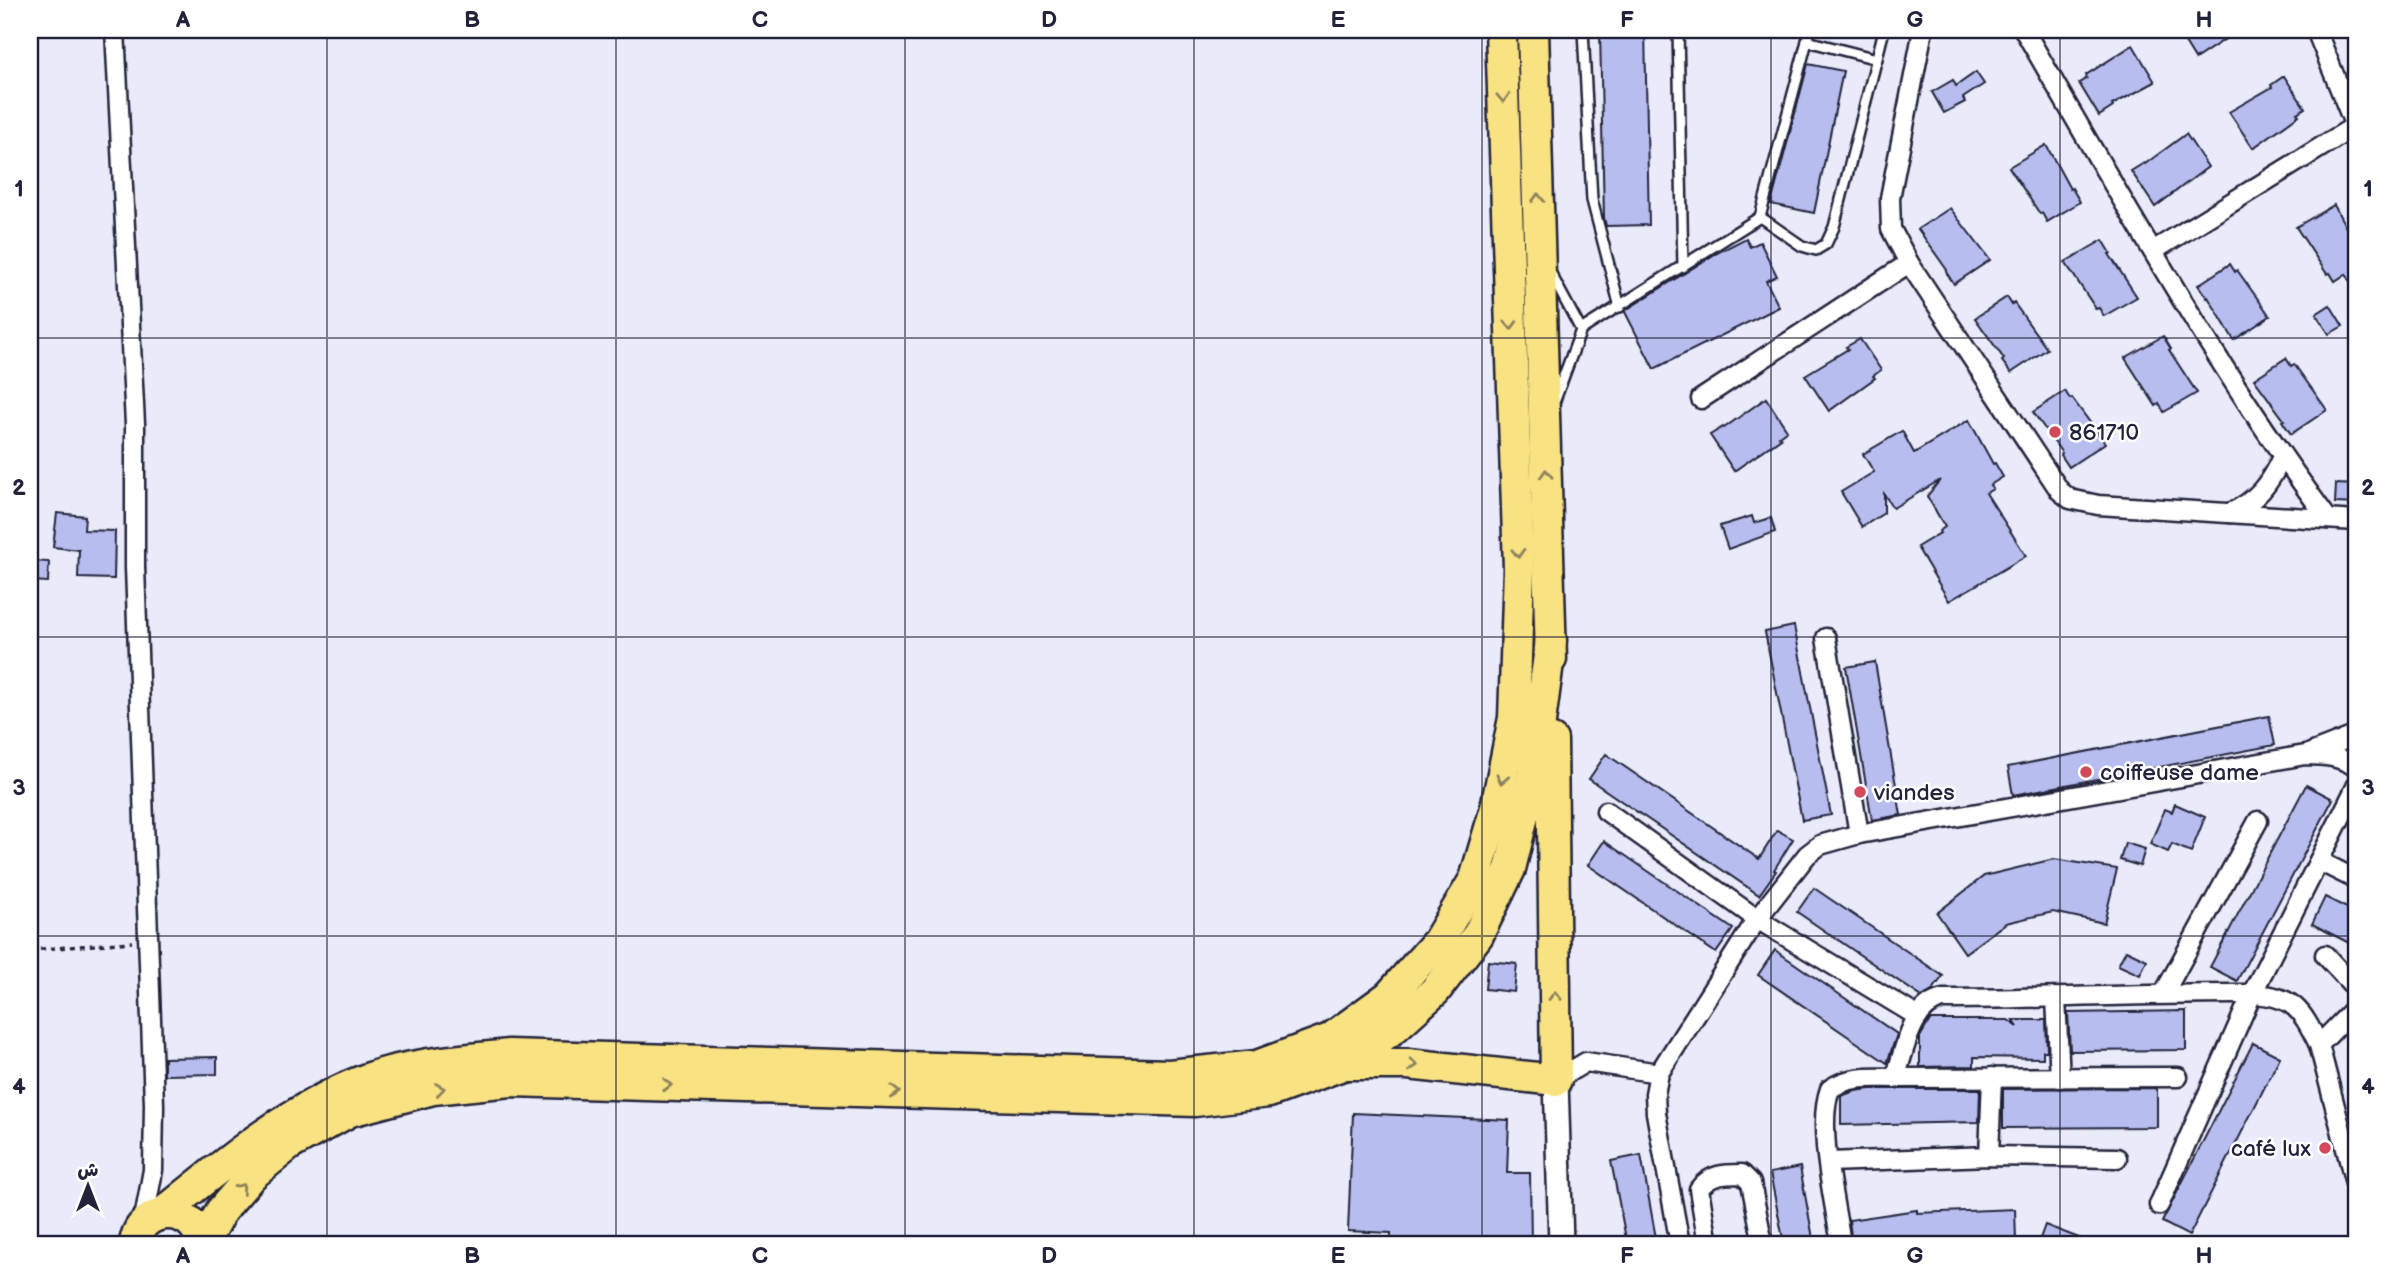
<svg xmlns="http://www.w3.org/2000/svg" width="2387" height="1274" font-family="'Balsamiq Sans','Playpen Sans Arabic',sans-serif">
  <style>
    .building { fill: #b7bdee; stroke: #22223b; stroke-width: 2 }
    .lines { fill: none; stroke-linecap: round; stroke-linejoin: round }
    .service-casing { stroke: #22223b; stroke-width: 14 }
    .minor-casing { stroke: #22223b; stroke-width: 23 }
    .tertiary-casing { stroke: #22223b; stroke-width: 28 }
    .trunk-casing { stroke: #22223b; stroke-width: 35 }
    .path { stroke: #22223b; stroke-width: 3.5; stroke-dasharray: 5 5; stroke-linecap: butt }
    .service { stroke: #fff; stroke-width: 9 }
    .minor { stroke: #fff; stroke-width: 18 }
    .tertiary { stroke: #fff; stroke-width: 23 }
    .trunk { stroke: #f8e281; stroke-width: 30 }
    .oneway { stroke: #8d825e }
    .grid { fill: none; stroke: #22223b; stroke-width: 2; stroke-opacity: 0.55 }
    .poi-dot { fill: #d1495b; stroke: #fff; stroke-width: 2.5 }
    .labels { text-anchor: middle; stroke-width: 5; stroke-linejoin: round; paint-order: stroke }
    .poi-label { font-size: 23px; fill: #22223b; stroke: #fff; text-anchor: start }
    .neatline { fill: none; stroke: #22223b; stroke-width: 2.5 }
    .grid-label { font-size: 23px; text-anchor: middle; font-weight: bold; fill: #22223b }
  </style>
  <rect width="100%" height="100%" fill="#e9ebfa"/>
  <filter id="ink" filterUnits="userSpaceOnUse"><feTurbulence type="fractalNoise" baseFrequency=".0143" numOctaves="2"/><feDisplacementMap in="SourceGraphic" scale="14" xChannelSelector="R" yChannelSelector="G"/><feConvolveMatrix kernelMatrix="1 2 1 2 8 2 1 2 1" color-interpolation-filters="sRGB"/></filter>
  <g filter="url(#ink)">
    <g class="building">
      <path d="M1600 30H1645L1649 225 1606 226 1604 218Z"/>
      <path d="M2177 30H2239L2195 59Z"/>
      <path d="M2133 45 2155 82 2112 105 2113 107 2099 116 2079 83 2087 78 2086 75Z"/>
      <path d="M1808 64 1843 71 1814 213 1771 204Z"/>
      <path d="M1976 72 1984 84 1963 98 1965 102 1944 113 1932 92 1953 80 1956 86Z"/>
      <path d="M2284 76 2305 108 2297 113 2299 115 2253 148 2229 112 2272 87 2271 85Z"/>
      <path d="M2186 134 2208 167 2155 207 2131 171 2144 163 2145 164Z"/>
      <path d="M2046 145 2070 189 2072 188 2080 202 2047 222 2042 213 2040 214 2009 167Z"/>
      <path d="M2334 205 2357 248V294L2346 274 2335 281 2330 273 2327 274 2296 227Z"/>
      <path d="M1950 208 1990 260 1954 284 1946 272 1947 270 1918 229Z"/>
      <path d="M1746 238 1750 247 1760 242 1777 276 1766 281 1779 307 1654 369 1625 312 1626 310 1715 254Z"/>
      <path d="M2103 240 2111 253 2109 254 2137 297 2104 316 2099 308 2096 309 2065 262Z"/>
      <path d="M2230 264 2235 272 2237 270 2270 316 2234 340 2208 297 2207 298 2198 285Z"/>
      <path d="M2007 297 2012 305 2014 303 2047 349 2011 373 2002 361 2004 359 1975 318Z"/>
      <path d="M2330 305 2343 326 2329 334 2316 314Z"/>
      <path d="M2163 336 2171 349 2169 350 2197 393 2164 412 2159 404 2156 406 2125 358Z"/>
      <path d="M1860 339 1881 370 1873 376 1875 378 1829 411 1805 375 1848 349 1846 347Z"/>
      <path d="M2286 358 2291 366 2294 364 2327 410 2291 434 2282 421 2284 420 2254 379Z"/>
      <path d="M2065 391 2070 399 2072 398 2105 443 2069 467 2061 455 2062 453 2033 412Z"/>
      <path d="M1766 398 1787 430 1779 436 1781 438 1734 471 1710 435 1723 427 1724 428Z"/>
      <path d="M1969 420 1993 464 1995 463 2003 477 1990 485 1993 489 1986 493 2026 556 1949 601 1917 547 1940 533 1939 531 1945 527 1927 496 1940 480 1893 508 1884 494V513L1862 527 1841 492 1874 472 1863 454 1902 431 1914 453Z"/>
      <path d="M2336 484 2357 485V504L2335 503Z"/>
      <path d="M57 513 85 516 84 530 115 531 114 579 78 578 79 550 53 547Z"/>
      <path d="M1752 516 1754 523 1771 518 1775 532 1728 549 1720 526Z"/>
      <path d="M30 561 49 562 48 582 30 581Z"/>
      <path d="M1794 626 1831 815 1802 820 1765 632Z"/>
      <path d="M1875 662 1901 815 1872 820 1846 667Z"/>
      <path d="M2269 716 2275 745 2013 795 2008 767Z"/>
      <path d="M1606 754 1759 859 1777 830 1793 839 1774 870 1776 871 1759 895 1589 779Z"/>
      <path d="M2306 785 2333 799 2237 981 2210 967Z"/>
      <path d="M2175 804 2205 817 2191 852 2172 844 2168 852 2150 844 2165 809 2172 812Z"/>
      <path d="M1604 841 1733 929 1716 953 1588 865Z"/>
      <path d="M2125 843 2145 849 2140 866 2120 860Z"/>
      <path d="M2054 859 2117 869 2104 923 2053 912 2006 923 1965 953 1937 913 1984 876Z"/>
      <path d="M1814 888 1943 976 1932 991 1922 997 1797 912Z"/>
      <path d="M2325 897 2357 913V947L2312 924Z"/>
      <path d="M1775 950 1897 1034 1887 1063 1758 975Z"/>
      <path d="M2126 950 2147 960 2140 975 2118 965Z"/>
      <path d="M1488 961 1517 964 1514 992 1485 989Z"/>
      <path d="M2186 1011V1050L2070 1051 2068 1013Z"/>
      <path d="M1930 1020H2008L2018 1027 2013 1020H2046L2047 1051H2043V1058L1974 1057V1066L1920 1067V1037Z"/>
      <path d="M2253 1043 2280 1057 2189 1236 2162 1222Z"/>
      <path d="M217 1057V1074L164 1075V1058Z"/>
      <path d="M2157 1088V1127L2003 1128V1089Z"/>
      <path d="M1870 1089H1980L1979 1122 1841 1125V1096L1855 1091Z"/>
      <path d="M1353 1113 1509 1120 1507 1173H1530L1531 1244H1391V1233L1348 1231Z"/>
      <path d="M1641 1155 1657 1244H1627L1611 1161Z"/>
      <path d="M1800 1167 1814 1244H1784L1770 1173Z"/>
      <path d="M2015 1209 2016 1241 1965 1242V1244H1931V1239L1896 1244H1852L1849 1220 1917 1210V1213Z"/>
      <path d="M2045 1225 2092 1243V1244H2038Z"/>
    </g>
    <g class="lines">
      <defs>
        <g id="service">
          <path d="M1583 30 1592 200 1620 307"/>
          <path d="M1678 30 1683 267"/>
          <path d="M1807 41 1877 59"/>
          <path d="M1760 217 1802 246 1816 250 1826 244 1834 227 1884 30"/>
          <path d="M1550 272 1581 330 1555 400"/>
          <path d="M1581 330 1760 217 1810 30"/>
        </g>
        <g id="minor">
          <path d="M115 30 135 424V567L154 1105 153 1170 143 1224"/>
          <path d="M1923 30 1890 198 1891 229 1909 263 2060 491 2070 499 2098 505 2357 521"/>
          <path d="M2024 30C2120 196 2214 365 2328 519"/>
          <path d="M2316 30 2357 131"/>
          <path d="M2153 251 2355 126"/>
          <path d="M1701 399 1909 263"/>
          <path d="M2230 513C2257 501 2270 483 2282 457"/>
          <path d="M1826 638 1859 834"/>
          <path d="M2311 753 2357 735"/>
          <path d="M2357 785 2252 994C2294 996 2301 1009 2319 1045L2357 1191"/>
          <path d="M1606 811 1757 919 1917 1016"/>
          <path d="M2319 861 2357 880"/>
          <path d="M2325 955 2357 990"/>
          <path d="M2164 993 2258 821"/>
          <path d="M2056 999 2060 1078"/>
          <path d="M2319 1045 2355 1008 2357 1002"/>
          <path d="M1895 1078 2178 1077"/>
          <path d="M1556 1080 1586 1062 1659 1073"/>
          <path d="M1989 1156 1992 1077"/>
          <path d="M1829 1162 1989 1156 2117 1158"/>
          <path d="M1680 1244 1656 1113 1655 1094 1659 1073 1757 919 1807 855 1820 845 1859 834 2305 755C2324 755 2341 756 2357 768"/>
          <path d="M1708 1244 1699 1189C1710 1174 1724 1174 1742 1174L1751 1183 1763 1244"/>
          <path d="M1841 1244C1835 1204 1816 1125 1830 1089 1850 1075 1871 1078 1895 1078 1905 1051 1910 1006 1943 999 2046 999 2149 993 2252 994L2159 1205"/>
        </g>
        <path id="tertiary" d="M1556 1080 1561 1244"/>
        <g id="trunk">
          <path d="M1533 30 1551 659"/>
          <path d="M1345 1064H1408L1556 1080 1552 740"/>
          <path d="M163 1213C227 1161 290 1108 367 1079 408 1063 466 1060 509 1055L1169 1075 1257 1066 1330 1039 1389 996 1438 941 1475 879 1496 808 1514 718 1519 568 1501 30"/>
          <path d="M135 1244C139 1204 197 1204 201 1244"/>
          <path d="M203 1244 221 1211 252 1175 289 1145 350 1111 433 1089 511 1081 1195 1101 1269 1092 1345 1064 1394 1028 1435 991 1478 935 1510 869 1533 775 1551 640"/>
        </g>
      </defs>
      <use href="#service" class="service-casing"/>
      <use href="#minor" class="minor-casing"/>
      <use href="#tertiary" class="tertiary-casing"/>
      <use href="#trunk" class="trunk-casing"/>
      <path class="path" d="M30 950 132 942"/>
      <use href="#service" class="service"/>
      <use href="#minor" class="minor"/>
      <use href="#tertiary" class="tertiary"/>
      <use href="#trunk" class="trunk"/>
    </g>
    <defs><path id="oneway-chevron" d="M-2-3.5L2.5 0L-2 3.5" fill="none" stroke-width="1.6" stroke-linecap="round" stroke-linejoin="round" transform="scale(1.75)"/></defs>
    <g class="oneway">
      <use href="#oneway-chevron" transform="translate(1503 98) rotate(88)"/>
      <use href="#oneway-chevron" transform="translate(1538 198) rotate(-92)"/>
      <use href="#oneway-chevron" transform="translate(1511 325) rotate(88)"/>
      <use href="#oneway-chevron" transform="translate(1546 474) rotate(-92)"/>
      <use href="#oneway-chevron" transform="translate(1518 553) rotate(88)"/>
      <use href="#oneway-chevron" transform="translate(1502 779) rotate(102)"/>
      <use href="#oneway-chevron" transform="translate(1555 996) rotate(-91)"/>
      <use href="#oneway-chevron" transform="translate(1413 1065) rotate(4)"/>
      <use href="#oneway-chevron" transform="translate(667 1085) rotate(2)"/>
      <use href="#oneway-chevron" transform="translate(440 1089) rotate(-8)"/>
      <use href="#oneway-chevron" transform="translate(895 1092) rotate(2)"/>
      <use href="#oneway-chevron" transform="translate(241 1188) rotate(-49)"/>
    </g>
  </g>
  <path class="grid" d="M327 30V1244M616 30V1244M905 30V1244M1194 30V1244M1482 30V1244M1771 30V1244M2060 30V1244M30 338H2357M30 637H2357M30 936H2357"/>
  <g class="poi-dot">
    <circle cx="2055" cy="432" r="7"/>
    <circle cx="2086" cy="772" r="7"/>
    <circle cx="1860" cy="792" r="7"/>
    <circle cx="2325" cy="1148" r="7"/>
  </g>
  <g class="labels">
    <g class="poi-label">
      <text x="2069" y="440">861710</text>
      <text x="2100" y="780">coiffeuse dame</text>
      <text x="1874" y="800">viandes</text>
      <text x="2311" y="1156" text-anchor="end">café lux</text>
    </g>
  </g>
  <rect width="2387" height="1274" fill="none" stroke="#fff" stroke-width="77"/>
  <g transform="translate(88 1186)" stroke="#ffffff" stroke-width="5" paint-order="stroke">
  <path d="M0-5L12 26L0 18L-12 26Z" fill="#22223b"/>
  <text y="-10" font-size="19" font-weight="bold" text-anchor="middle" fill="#22223b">ش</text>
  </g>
  <rect x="38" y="38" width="2310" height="1198" class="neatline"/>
  <g class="grid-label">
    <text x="183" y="27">A</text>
    <text x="472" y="27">B</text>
    <text x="760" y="27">C</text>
    <text x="1049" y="27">D</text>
    <text x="1338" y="27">E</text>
    <text x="1627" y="27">F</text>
    <text x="1915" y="27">G</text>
    <text x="2204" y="27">H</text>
    <text x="19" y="196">1</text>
    <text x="2368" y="196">1</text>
    <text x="19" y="495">2</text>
    <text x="2368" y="495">2</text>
    <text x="19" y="795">3</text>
    <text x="2368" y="795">3</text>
    <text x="19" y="1094">4</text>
    <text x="2368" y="1094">4</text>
    <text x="183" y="1263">A</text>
    <text x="472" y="1263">B</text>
    <text x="760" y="1263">C</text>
    <text x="1049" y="1263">D</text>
    <text x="1338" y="1263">E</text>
    <text x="1627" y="1263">F</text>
    <text x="1915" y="1263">G</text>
    <text x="2204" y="1263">H</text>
  </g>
</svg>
